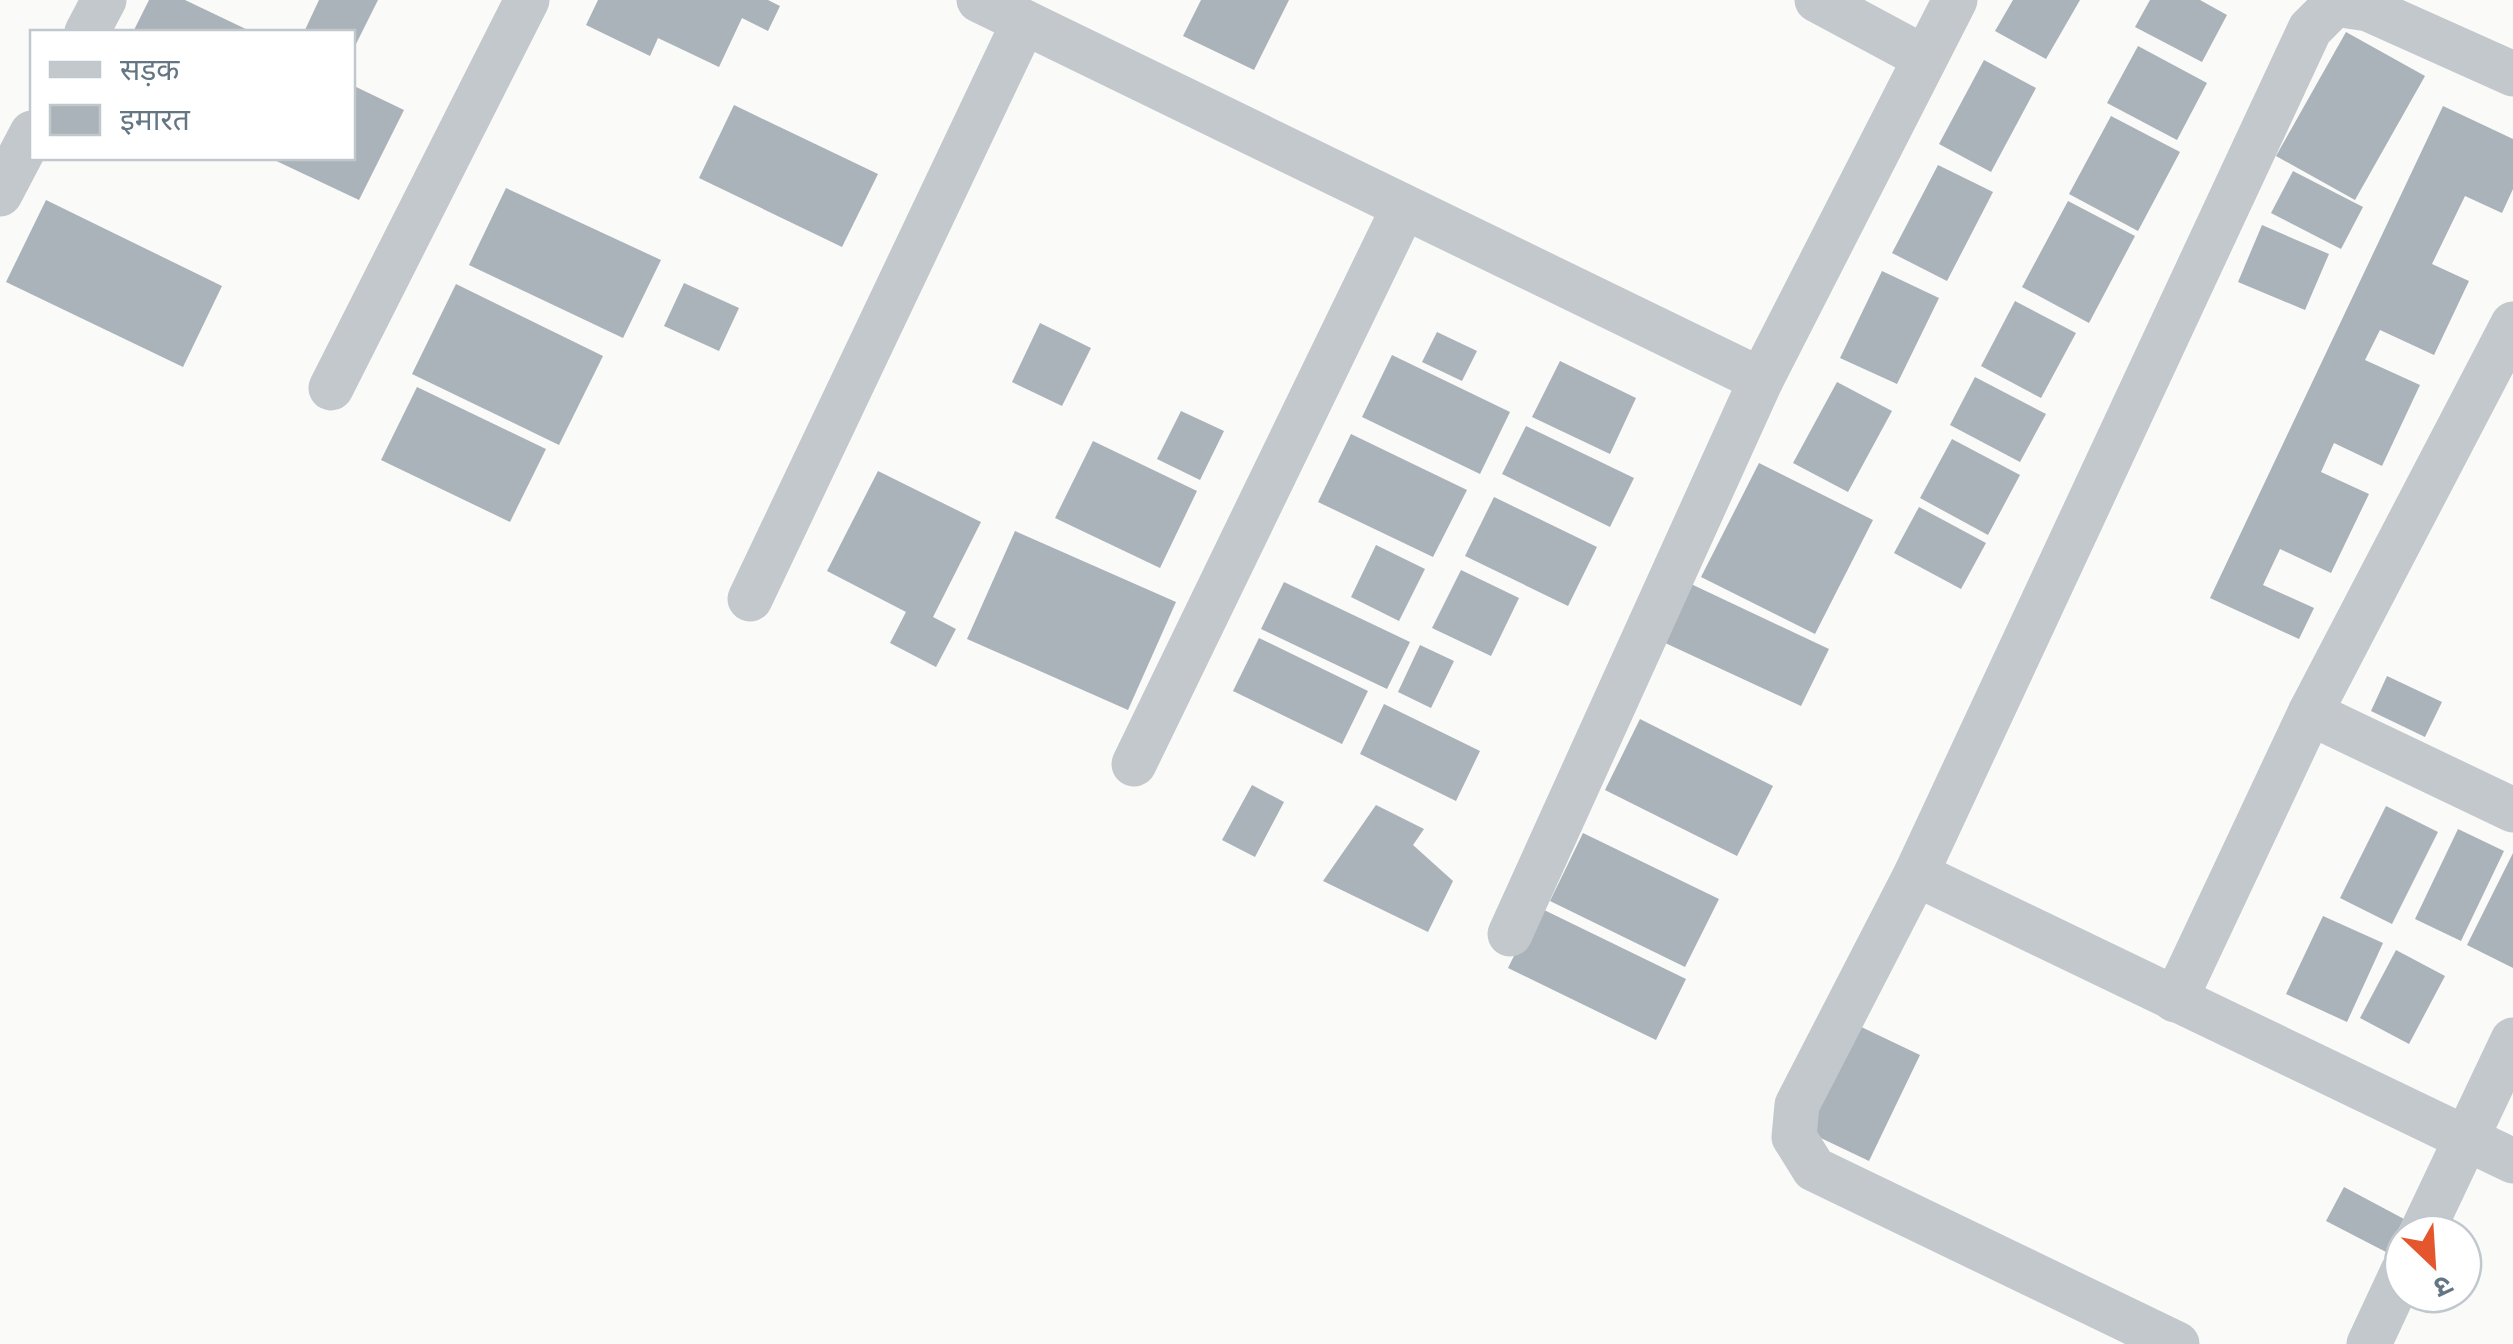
<svg xmlns="http://www.w3.org/2000/svg" width="2513" height="1344" font-family="Roboto,'Noto Sans Devanagari',sans-serif">
  <style>
    .building { fill: #aab3b9 }
    .lines { fill: none; stroke-linecap: round; stroke-linejoin: round }
    .street { stroke: #c3c8cc; stroke-width: 45 }
  </style>
  <rect width="100%" height="100%" fill="#fafaf8"/>
  <g class="building">
    <path d="M149 0H185L252 32H133Z"/>
    <path d="M319 0H378L352 52V32H304Z"/>
    <path d="M598 0H768L780 6 768 31 742 18 719 67 658 38 650 56 586 25Z"/>
    <path d="M1201 0H1289L1254 70 1183 36Z"/>
    <path d="M2013 0H2080L2046 59 1995 31Z"/>
    <path d="M2150 0H2200L2227 15 2202 62 2135 27Z"/>
    <path d="M2346 32 2425 76 2355 200 2276 156Z"/>
    <path d="M2138 46 2207 83 2177 140 2107 103Z"/>
    <path d="M1984 60 2036 88 1991 172 1939 144Z"/>
    <path d="M352 85 404 110 359 200 270 158H352Z"/>
    <path d="M734 105 878 174 842 247 699 178Z"/>
    <path d="M2443 106 2513 139V189L2502 213 2465 196 2432 264 2469 281 2434 355 2380 330 2365 360 2420 385 2382 466 2334 443 2321 472 2369 494 2331 573 2280 549 2263 585 2314 608 2299 639 2210 598Z"/>
    <path d="M2111 116 2180 152 2138 231 2069 194Z"/>
    <path d="M1938 165 1993 192 1947 281 1892 253Z"/>
    <path d="M2293 171 2363 207 2341 249 2271 213Z"/>
    <path d="M506 188 661 260 623 338 469 265Z"/>
    <path d="M46 200 222 286 183 367 6 282Z"/>
    <path d="M2068 201 2135 236 2089 323 2022 287Z"/>
    <path d="M2262 225 2329 254 2305 310 2238 282Z"/>
    <path d="M1882 271 1939 298 1897 384 1840 358Z"/>
    <path d="M684 283 739 308 719 351 664 326Z"/>
    <path d="M456 284 603 356 559 445 412 374Z"/>
    <path d="M2015 301 2076 333 2041 398 1981 366Z"/>
    <path d="M1040 323 1091 348 1062 406 1012 382Z"/>
    <path d="M1437 332 1477 351 1462 381 1422 362Z"/>
    <path d="M1392 355 1510 412 1480 474 1362 417Z"/>
    <path d="M1560 361 1636 398 1610 454 1532 417Z"/>
    <path d="M1975 377 2046 414 2020 462 1950 425Z"/>
    <path d="M1837 382 1892 411 1848 492 1793 463Z"/>
    <path d="M417 387 546 449 510 522 381 460Z"/>
    <path d="M1181 411 1224 431 1200 480 1157 459Z"/>
    <path d="M1526 426 1634 478 1610 527 1502 474Z"/>
    <path d="M1351 434 1467 490 1433 557 1318 502Z"/>
    <path d="M1952 439 2020 475 1988 535 1920 498Z"/>
    <path d="M1093 441 1197 491 1160 568 1055 518Z"/>
    <path d="M1759 463 1873 520 1815 634 1701 577Z"/>
    <path d="M878 471 981 522 933 617 956 629 936 667 890 643 906 612 827 571Z"/>
    <path d="M1494 497 1597 547 1568 606 1465 556Z"/>
    <path d="M1919 507 1986 543 1961 589 1894 553Z"/>
    <path d="M1015 531 1176 602 1128 710 967 639Z"/>
    <path d="M1376 545 1425 569 1399 621 1351 597Z"/>
    <path d="M1461 570 1519 598 1491 656 1432 628Z"/>
    <path d="M1284 582 1410 642 1387 689 1261 629Z"/>
    <path d="M1691 584 1829 649 1801 706 1663 642Z"/>
    <path d="M1259 638 1368 691 1342 744 1233 691Z"/>
    <path d="M1420 645 1454 661 1431 708 1398 692Z"/>
    <path d="M2387 676 2442 702 2425 737 2371 711Z"/>
    <path d="M1384 704 1480 751 1456 801 1360 754Z"/>
    <path d="M1640 719 1773 786 1737 856 1605 790Z"/>
    <path d="M1252 785 1284 802 1255 857 1222 840Z"/>
    <path d="M1376 805 1424 829 1413 845 1453 881 1428 932 1323 881Z"/>
    <path d="M2386 806 2438 832 2392 924 2340 898Z"/>
    <path d="M2458 829 2504 851 2461 941 2415 919Z"/>
    <path d="M1583 833 1719 899 1685 967 1550 901Z"/>
    <path d="M2513 853V968L2467 945Z"/>
    <path d="M1538 907 1686 979 1656 1040 1508 968Z"/>
    <path d="M2323 916 2383 943 2347 1022 2286 994Z"/>
    <path d="M2396 950 2445 976 2409 1044 2360 1018Z"/>
    <path d="M1855 1024 1920 1055 1869 1161 1804 1130Z"/>
    <path d="M2344 1187 2404 1219 2386 1252 2326 1221Z"/>
  </g>
  <g class="lines">
    <g class="street">
      <path d="M979 0 1761 380"/>
      <path d="M1817 0 1925 58"/>
      <path d="M87 32 104 0"/>
      <path d="M0 194 32 133"/>
      <path d="M331 388 527 0"/>
      <path d="M750 599 1024 22"/>
      <path d="M2310 713 2513 810"/>
      <path d="M1134 764 1404 207"/>
      <path d="M1916 874 2513 1161"/>
      <path d="M1510 934 1761 380 1955 0"/>
      <path d="M2175 1000 2310 713 2513 324"/>
      <path d="M2421 1234 2513 1040"/>
      <path d="M2177 1344 1814 1169 1794 1137 1797 1105 1916 874 2310 29 2335 4 2368 9 2513 74"/>
      <path d="M2369 1344 2403 1271"/>
    </g>
  </g>
  <rect x="30" y="30" width="325" height="130" fill="#ffffff" stroke="#c1c8cd" stroke-width="2.5"/>
  <rect x="50" y="62" width="50" height="15" fill="#c3c8cc" stroke="#c1c8cd" stroke-width="2.5"/>
  <text x="120" y="80" font-size="30" fill="#657683">सड़क</text>
  <rect x="50" y="105" width="50" height="30" fill="#aab3b9" stroke="#c1c8cd" stroke-width="2.5"/>
  <text x="120" y="130" font-size="30" fill="#657683">इमारत</text>
  <g transform="translate(2433 1264) rotate(155)"><circle r="48" fill="#ffffff" stroke="#c1c8cd" stroke-width="2.5"/>
  <path d="M0-8L18 38L0 25L-18 38Z" fill="#e4572e"/>
  <text y="-15" font-size="28" font-weight="bold" text-anchor="middle" fill="#657683">उ</text>
  </g>
</svg>
